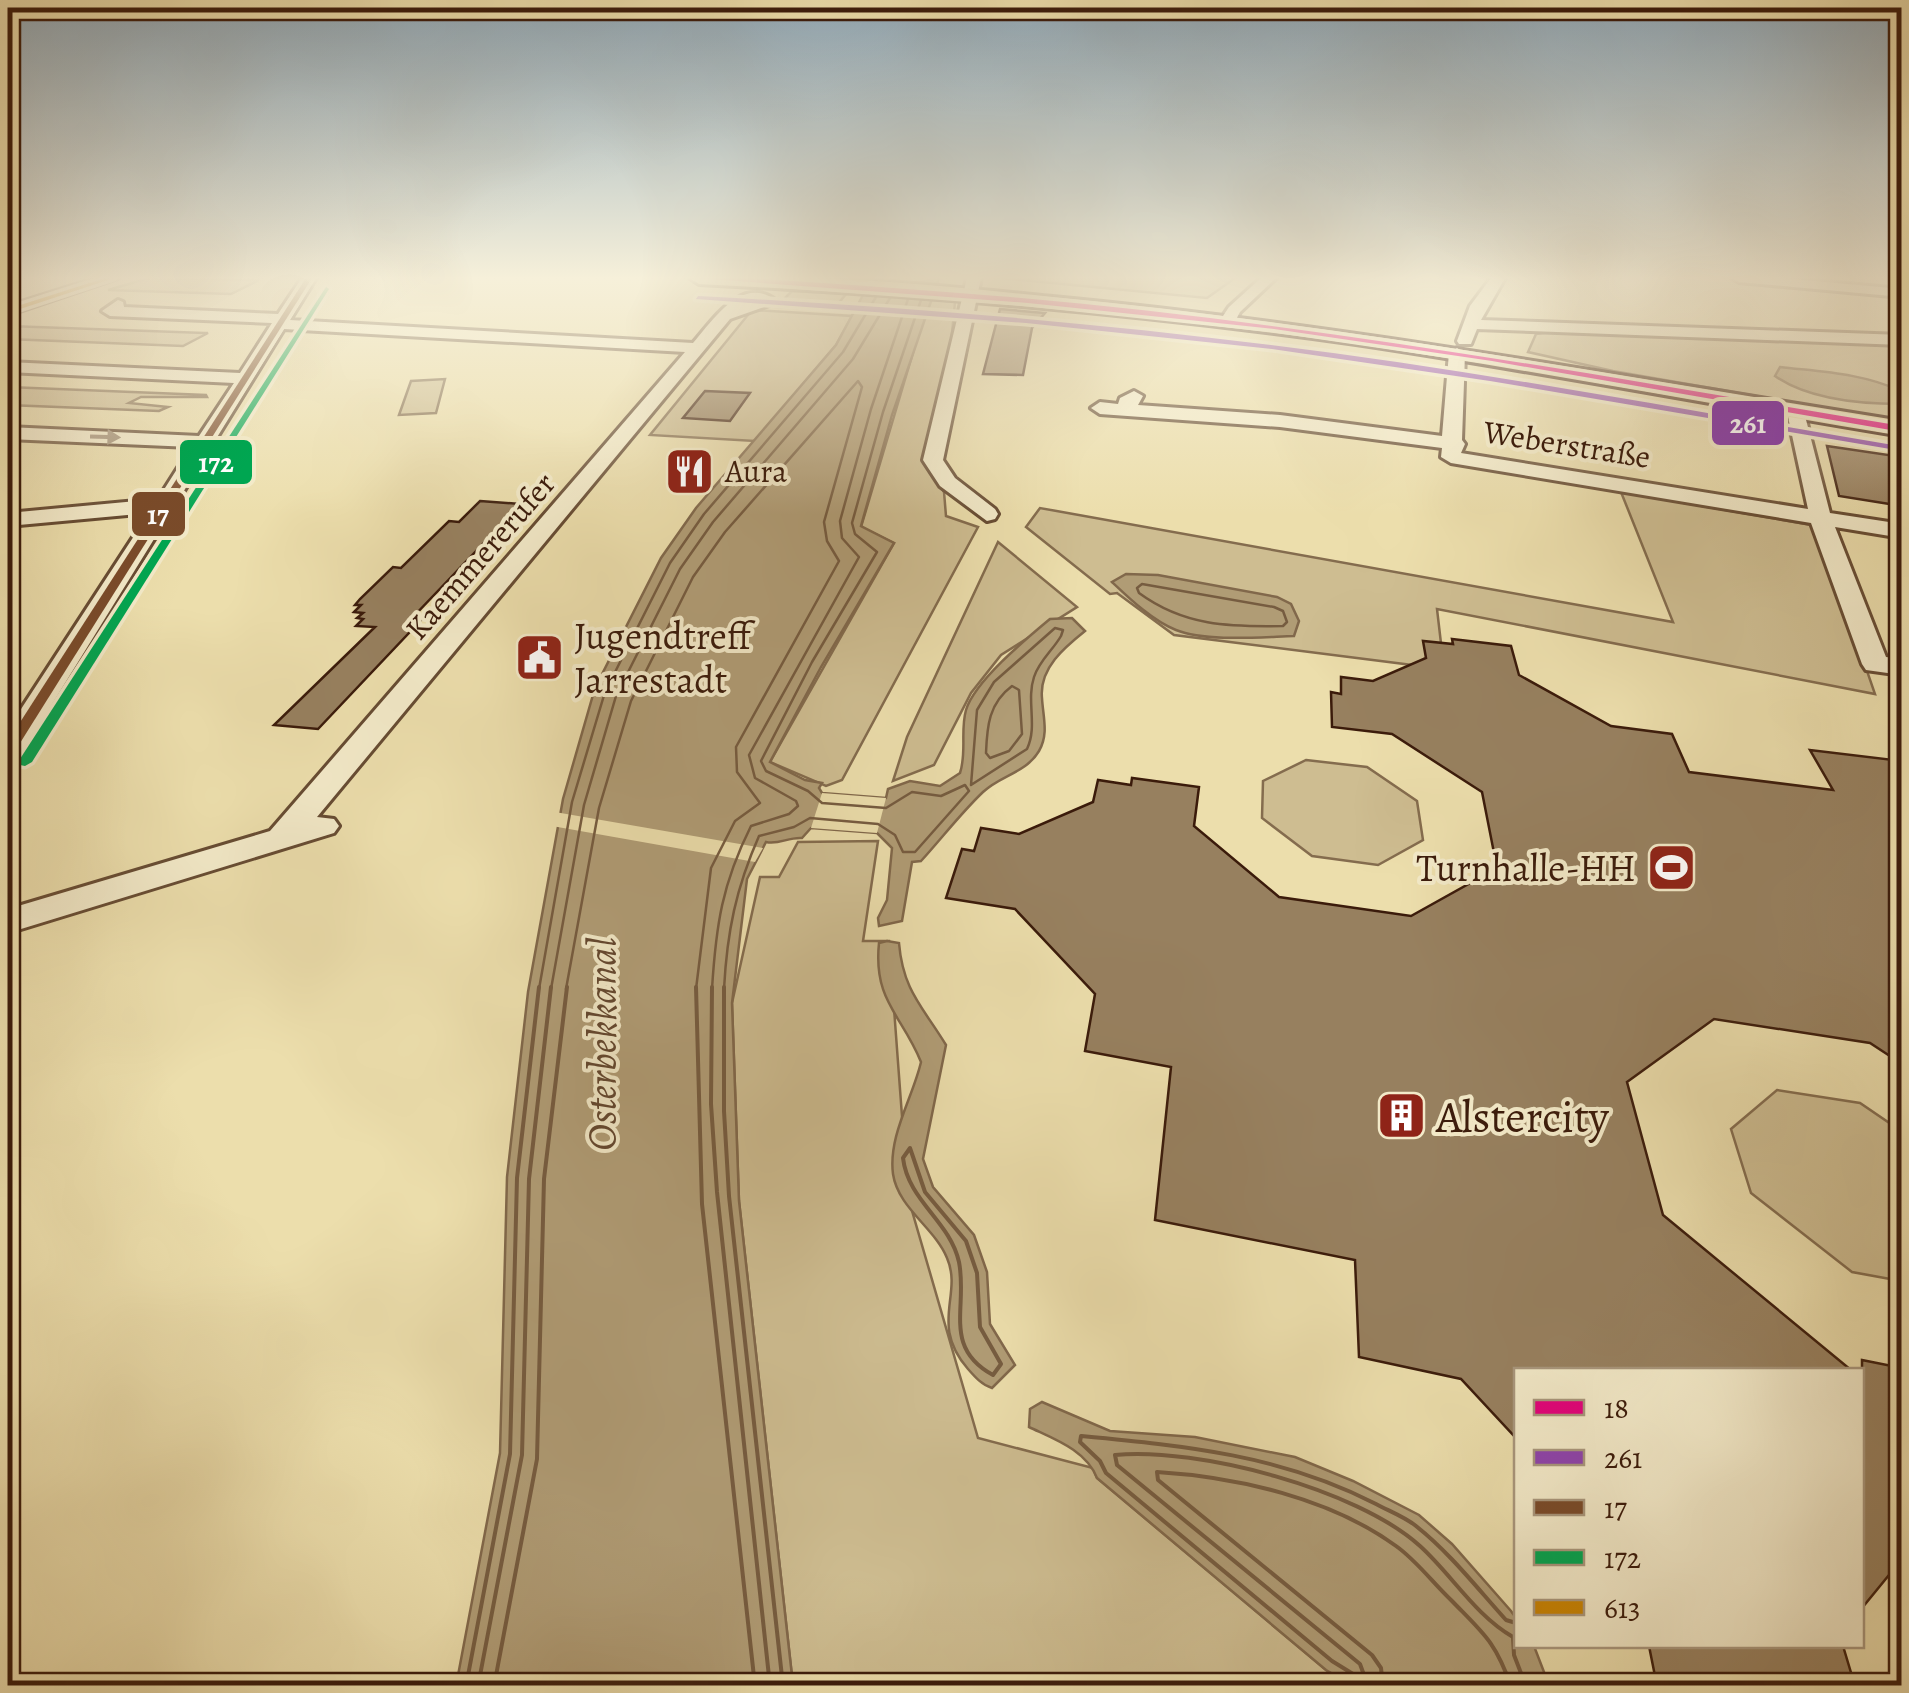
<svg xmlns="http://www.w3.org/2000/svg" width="1909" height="1693" font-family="Alegreya,serif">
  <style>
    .green { fill: #cebd91; stroke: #846c4e; stroke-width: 2.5 }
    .water { fill: #b09c75; stroke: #81684b; stroke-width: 2.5 }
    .pier { fill: #ecdeac }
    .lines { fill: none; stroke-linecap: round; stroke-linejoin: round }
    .shore-far1 { stroke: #765c40; stroke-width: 2.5 }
    .shore { stroke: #765c40; stroke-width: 4 }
    .building { fill: #97805f; stroke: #3b1b0b; stroke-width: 2.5 }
    .minor-casing { stroke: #674c33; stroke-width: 6 }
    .major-casing { stroke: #3b1b0b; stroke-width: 6 }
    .minor { fill: #f3eac9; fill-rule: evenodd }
    .major { fill: #ecdeac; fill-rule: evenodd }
    .bus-1-casing { stroke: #f3eac9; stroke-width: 7 }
    .bus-2-casing { stroke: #f3eac9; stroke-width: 7 }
    .bus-3-casing { stroke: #f3eac9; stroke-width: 7 }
    .bus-4-casing { stroke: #f3eac9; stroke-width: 7 }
    .bus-5-casing { stroke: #f3eac9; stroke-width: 7 }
    .bus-1 { fill: #e5007d; fill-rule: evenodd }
    .bus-2 { fill: #8e44ad; fill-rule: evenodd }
    .bus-3 { fill: #7a4b2a; fill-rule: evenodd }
    .bus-4 { fill: #00a651; fill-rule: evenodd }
    .bus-5 { fill: #c88303; fill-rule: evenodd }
    .oneway { fill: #a08d74 }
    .labels { text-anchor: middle; stroke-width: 8; stroke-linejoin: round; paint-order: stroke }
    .far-street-label { font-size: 32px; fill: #3b1b0b; stroke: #f3eac9 }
    .far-poi-label { font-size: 32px; fill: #3b1b0b; stroke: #f3eac9; text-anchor: start }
    .poi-label { font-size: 38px; fill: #3b1b0b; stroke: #f3eac9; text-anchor: start }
    .water-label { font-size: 40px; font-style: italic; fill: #644830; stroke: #f3eac9 }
    .near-poi-label { font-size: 45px; fill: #3b1b0b; stroke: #f3eac9; text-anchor: start }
    .line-badge { stroke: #f3eac9; stroke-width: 4 }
    .badge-label { font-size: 28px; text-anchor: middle; font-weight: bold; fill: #fff }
  </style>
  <rect width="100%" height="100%" fill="#ecdeac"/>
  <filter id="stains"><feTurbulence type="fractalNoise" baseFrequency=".002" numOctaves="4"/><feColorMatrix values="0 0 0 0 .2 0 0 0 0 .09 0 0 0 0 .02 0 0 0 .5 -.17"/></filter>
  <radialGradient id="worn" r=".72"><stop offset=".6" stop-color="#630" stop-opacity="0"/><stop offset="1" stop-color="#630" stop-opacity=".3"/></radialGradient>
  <g class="green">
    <path d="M149 278 259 280 231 294 108 290Z"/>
    <path d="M1000 278H1235L1207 298Z"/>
    <path d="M792 291 846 294 833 310 776 307Z"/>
    <path d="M929 299 955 302 951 343 926 462 944 492 946 516 978 527 842 780 826 786 770 762 894 543 861 527Z"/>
    <path d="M752 310 852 316 836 345 755 441 650 435Z"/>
    <path d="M8 326 205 333H208L183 346 8 339Z"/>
    <path d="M1550 332 1798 339 1901 345V421L1613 371 1528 352 1536 334Z"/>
    <path d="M445 379 436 413 399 415 411 381Z"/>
    <path d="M8 387 206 395 207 397H141L129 403 168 407 159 411 8 405Z"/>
    <path d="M1621 492 1817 526 1875 694 1437 609 1444 669 1174 635 1117 593 1110 594 1026 527 1040 508 1673 622Z"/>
    <path d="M998 542 1077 607 1001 655 971 693 934 765 893 781 907 737Z"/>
    <path d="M1306 760 1367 767 1417 801 1423 840 1378 865 1312 856 1262 818 1263 781Z"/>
    <path d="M878 841 863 941H889L908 1197 978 1438 1093 1468 1097 1478 1326 1670 1353 1685H793L739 1201 732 1003 760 877H779L798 842Z"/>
    <path d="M1777 1090 1860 1103 1901 1131V1281L1852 1272 1751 1193 1731 1129Z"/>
  </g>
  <g class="water">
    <path d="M939 278 892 415 861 526 894 543 821 667 770 762 805 780 822 783 819 788 822 793 886 798 888 789 910 781 940 786 960 773C967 752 960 731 966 710 975 681 1026 639 1050 619L1072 618 1085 631C1065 647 1039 668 1042 698 1043 717 1049 734 1039 751 1026 773 1001 775 983 792 961 813 942 838 921 861L912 862 902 921 879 926 878 918 887 900 892 848 877 833 811 828 802 838C788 837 779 845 766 842L747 879 732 1003 739 1201 793 1685 456 1686 500 1453 507 1177 528 992 563 799 595 688 661 558 696 508 836 345 863 295Z"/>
    <path d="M1780 367C1823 372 1861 373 1901 391V404C1861 404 1808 399 1775 376Z"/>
    <path d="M1126 574 1158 575 1277 597 1291 604 1299 621 1294 636C1261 637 1206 642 1176 630 1153 621 1130 599 1112 582Z"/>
    <path d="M887 941 899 943C903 991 923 1007 946 1045L923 1159 933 1187 974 1235 987 1272 990 1324 1015 1365 992 1388C982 1385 975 1377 968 1369 929 1324 963 1295 947 1258 935 1228 898 1208 893 1174 888 1136 913 1097 921 1062 902 1015 873 1001 879 943Z"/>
    <path d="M1042 1402 1110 1431 1195 1437 1295 1457 1353 1481 1419 1515 1452 1544 1511 1611 1516 1618V1646H1534L1549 1685H1352L1326 1670 1097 1478C1086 1450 1054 1439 1029 1427L1030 1409Z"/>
  </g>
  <g class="pier">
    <path d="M822 793 886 798 877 833 811 828Z"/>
    <path d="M555 812 763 848 755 862 552 826Z"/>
  </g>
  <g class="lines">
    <g class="shore-far1">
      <path d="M1142 584 1274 607 1283 611 1287 622 1283 626C1229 627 1184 626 1139 593L1137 588Z"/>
      <path d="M1055 628 1063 630 1061 636C1053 650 1039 661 1034 677 1026 701 1038 726 1027 749L971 785 977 710 994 682Z"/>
      <path d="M1012 686 1019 690 1022 734 1009 751 990 758 986 753C987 726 989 703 1012 686Z"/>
      <path d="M539 989 572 802 605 692 670 563 704 514 843 352 876 297"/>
      <path d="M551 989 584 805 616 696 680 569 713 522 853 359 890 298"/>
      <path d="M566 989 599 808 631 701 693 577 725 532 858 381 862 387 824 522 827 541 839 561 736 747 737 772 760 803 735 821 711 868 696 989"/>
      <path d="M712 989C716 925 722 884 751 826L789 814 798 806 796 801 755 778 749 755 859 557 842 538 840 521 871 409 908 299"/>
      <path d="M724 989C727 932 736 888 759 836L794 827 810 818 878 824 895 835 903 852H915L969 791 965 785 941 796 912 792 886 808 822 803 808 791 766 771 761 761 812 662 877 552 855 534 852 523 883 412 921 300"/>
    </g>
    <g class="shore">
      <path d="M696 987 702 1204 755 1686"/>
      <path d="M712 987 711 1104 717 1192 770 1686"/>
      <path d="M724 987V1111L729 1196 783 1686"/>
      <path d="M910 1148 925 1192 966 1241 977 1273 980 1327 1001 1364 993 1375C942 1347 968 1307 959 1262 950 1221 908 1201 903 1158Z"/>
      <path d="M466 1686 510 1454 517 1178 539 987"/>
      <path d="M478 1686 522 1455 529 1179 551 987"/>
      <path d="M494 1686 537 1459 544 1179 567 987"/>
      <path d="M1356 1686 1353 1674 1332 1661 1106 1473 1100 1461 1080 1442 1081 1436C1186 1446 1281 1455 1376 1504 1389 1511 1405 1517 1416 1526 1450 1553 1477 1588 1506 1620L1516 1623"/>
      <path d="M1368 1686 1360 1664 1117 1465 1115 1455C1198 1447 1357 1489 1420 1546 1452 1575 1475 1615 1513 1637L1514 1655 1526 1686"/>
      <path d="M1383 1686 1381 1668 1372 1655 1158 1480 1157 1472C1237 1477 1330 1498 1396 1546 1416 1560 1433 1583 1451 1600 1484 1634 1495 1641 1511 1686"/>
    </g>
  </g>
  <g class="building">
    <path d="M1000 309 1045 313 1032 328 1023 375 983 374Z"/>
    <path d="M705 391 750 393 730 421 683 418Z"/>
    <path d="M1827 446 1902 457V506L1839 496Z"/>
    <path d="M480 501 521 504 415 615 425 616 318 729 274 725 375 627 356 626 363 619 357 618 363 613 354 612 361 605H355L360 599 393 567 401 568 449 521 459 522Z"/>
    <path d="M1452 639 1511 646 1519 675 1611 726 1672 734 1689 772 1833 790 1810 750 1902 761V1064L1870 1043 1714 1019 1627 1082 1663 1215 1851 1370H1516V1438L1461 1379 1359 1357 1355 1260 1155 1220 1171 1067 1085 1051 1095 994 1015 909 946 898 962 849 974 851 981 828 1019 834 1093 802 1098 780 1131 785 1132 778 1199 787 1194 826 1279 897 1411 916 1497 868 1482 792 1392 734 1332 727 1331 692 1341 694V677L1373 681 1426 658 1423 641 1453 644Z"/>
    <path d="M1862 1360 1902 1368V1559L1862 1608Z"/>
    <path d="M1649 1646H1843L1855 1686H1657Z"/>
  </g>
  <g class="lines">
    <defs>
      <g id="minor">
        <path d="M97 278H118L8 315V306Z"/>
        <path d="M302 278H316L290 320 693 343C714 319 743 273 778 302L730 319 317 817 334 819 339 826 334 833 8 933V909L270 831 685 352 284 329 23 751 18 757 8 760V729L149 513 8 526V513L158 499 191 447 8 439V427L199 436 234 383 8 372V362L240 373 272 323 110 316 102 311 118 300 123 302 124 307 278 314Z"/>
        <path d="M967 278H981L943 460 955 478 995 509 998 514 995 519 987 521 940 486 923 460Z"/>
        <path d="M1261 278H1276L1240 312 1233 325H1221L1219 322 1229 307Z"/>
        <path d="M1491 278H1505L1481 320 1902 335V345L1477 329 1471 344H1459L1457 341 1470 306Z"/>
        <path d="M1732 278H1782L1902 289V297L1739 282Z"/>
        <path d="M1457 348 1465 353 1462 440 1465 444 1461 453 1808 509 1787 412 1789 408H1803L1830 513 1902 524V538L1835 527 1886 657 1902 659V675L1866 670 1862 664 1811 523 1451 463 1441 457 1442 448 1280 427 1100 414 1091 408 1100 402 1118 404 1120 398 1134 391 1143 396 1138 405 1280 415 1442 436 1449 353Z"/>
      </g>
      <path id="major" d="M690 278C810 272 933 285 1053 297 1338 324 1619 376 1902 421V436C1719 406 1538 371 1356 344 1138 313 919 295 699 284Z"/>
    </defs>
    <use href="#minor" class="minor-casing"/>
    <use href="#major" class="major-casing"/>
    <use href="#minor" class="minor"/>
    <use href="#major" class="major"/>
    <defs>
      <path id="bus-1" d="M696 278C733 276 771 280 809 282 872 286 934 291 997 296 1301 321 1601 376 1902 426V432L1492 361 1274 329 1028 303Z"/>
      <path id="bus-2" d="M698 296C890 306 1081 321 1271 345 1482 371 1690 411 1899 446L1902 447V451L1490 381 1272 349 1026 323 696 299Z"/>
      <path id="bus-3" d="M306 278H312L15 751 8 755V741Z"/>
      <path id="bus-4" d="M326 287 329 289 32 762 25 766 20 765 18 762Z"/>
      <path id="bus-5" d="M105 278H114L8 313V309Z"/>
    </defs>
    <use href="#bus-1" class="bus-1-casing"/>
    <use href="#bus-2" class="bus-2-casing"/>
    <use href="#bus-3" class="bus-3-casing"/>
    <use href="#bus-4" class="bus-4-casing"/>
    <use href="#bus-5" class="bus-5-casing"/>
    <use href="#bus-1" class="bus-1"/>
    <use href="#bus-2" class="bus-2"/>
    <use href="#bus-3" class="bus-3"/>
    <use href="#bus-4" class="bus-4"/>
    <use href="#bus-5" class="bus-5"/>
  </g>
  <defs><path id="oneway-solid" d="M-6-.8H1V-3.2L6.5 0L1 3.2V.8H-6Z" transform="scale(2.5)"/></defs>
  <use class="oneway" href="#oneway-solid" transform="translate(105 437) rotate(2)"/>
  <linearGradient id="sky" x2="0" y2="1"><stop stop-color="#91aaba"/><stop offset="0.54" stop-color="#f6f0da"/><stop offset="1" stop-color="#f6f0da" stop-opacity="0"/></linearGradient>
  <rect width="1909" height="515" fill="url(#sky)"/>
  <defs>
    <symbol id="restaurant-square" viewBox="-11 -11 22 22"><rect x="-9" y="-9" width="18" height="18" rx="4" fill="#8f2418" stroke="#f3eac9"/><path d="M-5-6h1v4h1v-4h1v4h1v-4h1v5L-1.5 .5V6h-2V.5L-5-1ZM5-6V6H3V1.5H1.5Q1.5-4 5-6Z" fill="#fff"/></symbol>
    <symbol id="civic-square" viewBox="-11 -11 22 22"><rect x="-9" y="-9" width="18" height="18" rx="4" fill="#8f2418" stroke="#f3eac9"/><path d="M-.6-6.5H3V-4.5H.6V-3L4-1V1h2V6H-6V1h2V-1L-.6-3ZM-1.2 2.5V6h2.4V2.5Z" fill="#fff"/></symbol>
    <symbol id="stadium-square" viewBox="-11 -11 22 22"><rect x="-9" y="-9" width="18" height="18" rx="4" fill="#8f2418" stroke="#f3eac9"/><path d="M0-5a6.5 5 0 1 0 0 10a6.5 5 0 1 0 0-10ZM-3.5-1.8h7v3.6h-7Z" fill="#fff"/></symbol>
    <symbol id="building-square" viewBox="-11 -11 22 22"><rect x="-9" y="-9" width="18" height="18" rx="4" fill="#8f2418" stroke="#f3eac9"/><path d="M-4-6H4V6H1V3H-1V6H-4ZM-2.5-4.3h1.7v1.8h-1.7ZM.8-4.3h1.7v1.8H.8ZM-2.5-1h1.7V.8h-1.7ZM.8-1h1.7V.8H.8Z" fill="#fff"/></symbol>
  </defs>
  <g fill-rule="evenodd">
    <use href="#restaurant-square" x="662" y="444" width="55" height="55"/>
    <use href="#civic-square" x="512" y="630" width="55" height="55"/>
    <use href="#stadium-square" x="1644" y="840" width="55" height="55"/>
    <use href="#building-square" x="1374" y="1088" width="55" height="55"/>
  </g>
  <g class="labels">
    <g class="far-street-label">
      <text transform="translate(1567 444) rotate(9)" y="11">Weberstraße</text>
      <text transform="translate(480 556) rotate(-49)" y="11">Kaemmererufer</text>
    </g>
    <g class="far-poi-label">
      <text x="725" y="482">Aura</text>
    </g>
    <g class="poi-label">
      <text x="574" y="649">Jugendtreff<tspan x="574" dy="44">Jarrestadt</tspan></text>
      <text x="1636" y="881" text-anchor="end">Turnhalle-HH</text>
    </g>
    <g class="water-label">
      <text transform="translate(602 1044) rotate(-90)" y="14">Osterbekkanal</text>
    </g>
    <g class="near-poi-label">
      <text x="1436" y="1132">Alstercity</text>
    </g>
  </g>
  <g class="line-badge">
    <rect x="1710" y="399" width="76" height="48" rx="10" fill="#8e44ad"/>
    <rect x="178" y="438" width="76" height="48" rx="10" fill="#00a651"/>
    <rect x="130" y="490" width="57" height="48" rx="10" fill="#7a4b2a"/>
  </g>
  <g class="badge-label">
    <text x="1748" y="433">261</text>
    <text x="216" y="472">172</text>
    <text x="158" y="524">17</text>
  </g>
  <rect width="1909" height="1693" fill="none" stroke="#ecdeac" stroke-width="40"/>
  <rect x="10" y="10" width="1889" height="1673" fill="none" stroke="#3b1b0b" stroke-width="5"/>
  <rect x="20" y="20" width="1869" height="1653" fill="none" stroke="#3b1b0b" stroke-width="2.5"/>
  <rect x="1514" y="1368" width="350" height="280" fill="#f3eac9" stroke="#a9977d" stroke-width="2.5"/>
  <rect x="1534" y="1400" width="50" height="15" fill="#e5007d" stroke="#a9977d" stroke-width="2.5"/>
  <text x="1604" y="1418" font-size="30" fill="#3b1b0b">18</text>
  <rect x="1534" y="1450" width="50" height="15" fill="#8e44ad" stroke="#a9977d" stroke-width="2.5"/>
  <text x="1604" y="1468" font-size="30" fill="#3b1b0b">261</text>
  <rect x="1534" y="1500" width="50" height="15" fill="#7a4b2a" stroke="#a9977d" stroke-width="2.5"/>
  <text x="1604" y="1518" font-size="30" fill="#3b1b0b">17</text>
  <rect x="1534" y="1550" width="50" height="15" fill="#00a651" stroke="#a9977d" stroke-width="2.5"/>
  <text x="1604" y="1568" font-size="30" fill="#3b1b0b">172</text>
  <rect x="1534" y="1600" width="50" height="15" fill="#c88303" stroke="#a9977d" stroke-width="2.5"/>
  <text x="1604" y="1618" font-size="30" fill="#3b1b0b">613</text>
  <rect width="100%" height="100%" filter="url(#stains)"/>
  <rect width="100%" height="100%" fill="url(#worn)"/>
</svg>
